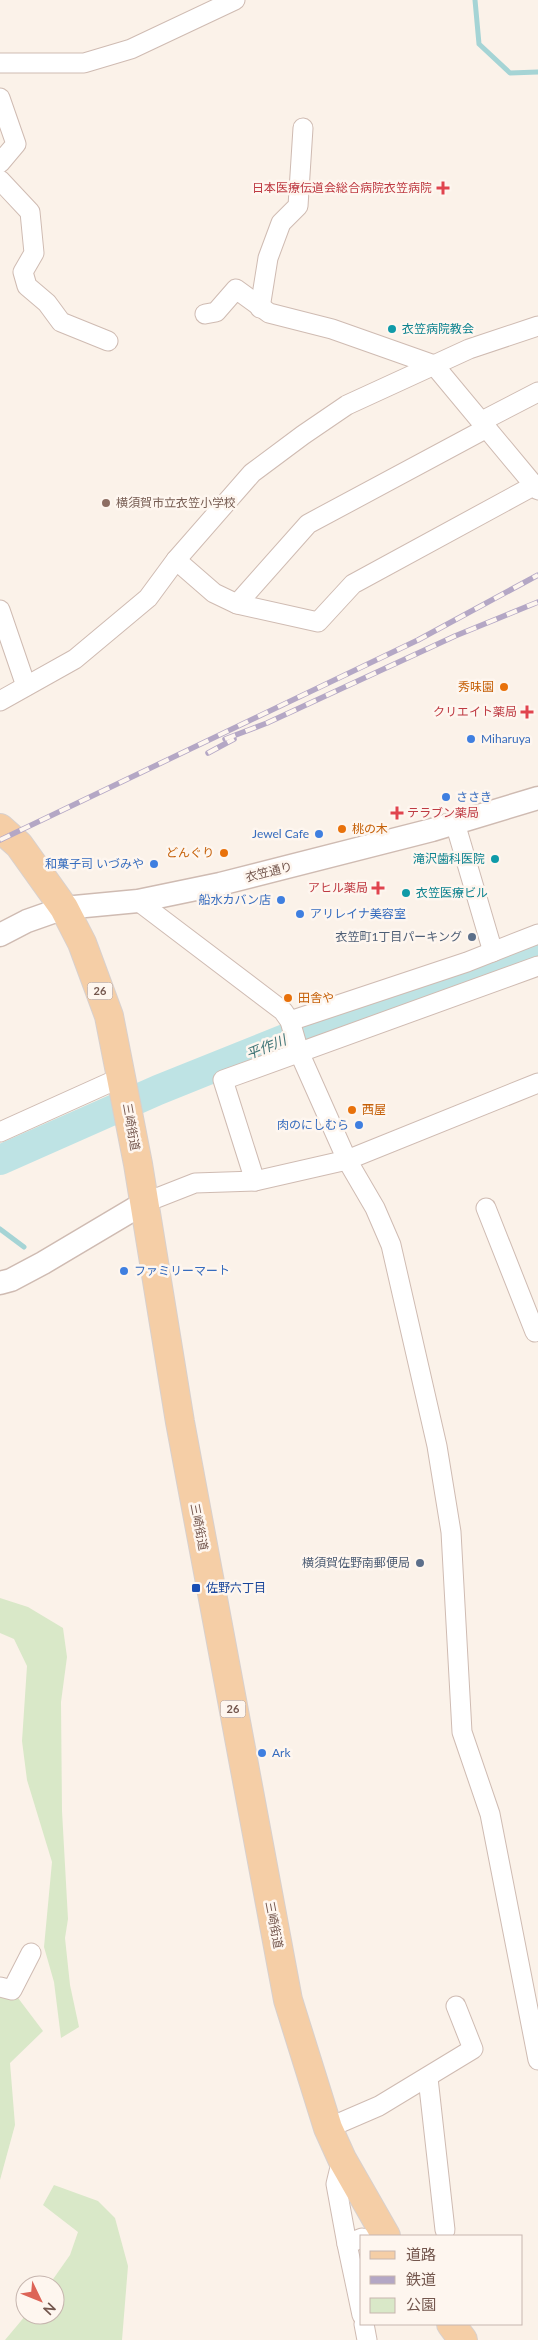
<svg xmlns="http://www.w3.org/2000/svg" width="538" height="2340" font-family="Lato,'Noto Sans JP',sans-serif">
  <style>
    .green { fill: #d9e8c8 }
    .lines { fill: none; stroke-linecap: round; stroke-linejoin: round }
    .stream { stroke: #a5d4d5; stroke-width: 5 }
    .river { stroke: #bee3e4; stroke-width: 30 }
    .minor-casing { stroke: #cfbbb2; stroke-width: 21 }
    .tertiary-casing { stroke: #cfbbb2; stroke-width: 25 }
    .primary-casing { stroke: #d8d0cd; stroke-width: 30 }
    .minor { stroke: #fff; stroke-width: 19 }
    .tertiary { stroke: #fff; stroke-width: 22 }
    .primary { stroke: #f5cea6; stroke-width: 28 }
    .rail-casing { stroke: #b4a7c5; stroke-width: 5.5 }
    .rail { stroke: #fef6ef; stroke-width: 4; stroke-dasharray: 11; stroke-linecap: butt }
    .health-dot { fill: #e0444e; stroke: #fef6ef; stroke-width: 2 }
    .culture-dot { fill: #0f9aa8; stroke: #fef6ef; stroke-width: 2 }
    .education-dot { fill: #8d6e63; stroke: #fef6ef; stroke-width: 2 }
    .food-dot { fill: #e8710a; stroke: #fef6ef; stroke-width: 2 }
    .shop-dot { fill: #3f7fe0; stroke: #fef6ef; stroke-width: 2 }
    .service-dot { fill: #5c6f8a; stroke: #fef6ef; stroke-width: 2 }
    .transit-dot { fill: #1a4fb4; stroke: #fef6ef; stroke-width: 2 }
    .labels { text-anchor: middle; stroke-width: 5; stroke-linejoin: round; paint-order: stroke }
    .shield { fill: #fef6ef; stroke: #9d877e; stroke-width: 1 }
    .shield-label { font-size: 11px; font-weight: bold; fill: #74574e }
    .health-label { font-size: 12px; fill: #be3a42; stroke: #fef6ef; text-anchor: end }
    .culture-label { font-size: 12px; fill: #0d838f; stroke: #fef6ef; text-anchor: start }
    .education-label { font-size: 12px; fill: #785e54; stroke: #fef6ef; text-anchor: start }
    .food-label { font-size: 12px; fill: #c56008; stroke: #fef6ef; text-anchor: start }
    .shop-label { font-size: 12px; fill: #366cbe; stroke: #fef6ef; text-anchor: start }
    .street-label { font-size: 12px; fill: #74574e; stroke: #fef6ef }
    .service-label { font-size: 12px; fill: #4e5e75; stroke: #fef6ef; text-anchor: end }
    .transit-label { font-size: 12px; fill: #164399; stroke: #fef6ef; text-anchor: start }
    .water-label { font-size: 14px; font-style: italic; fill: #427678; stroke: #fef6ef }
  </style>
  <rect width="100%" height="100%" fill="#fbf2e9"/>
  <g class="green">
    <path d="M0 1598 28 1607 63 1628 67 1657 61 1702 62 1811 68 1919 65 1938 70 1985 79 2027 61 2038 54 1982 44 1947 52 1862 27 1780 22 1741 27 1666 14 1639 0 1633Z"/>
    <path d="M0 1987 12 1990 43 2031 10 2063 15 2125 0 2180Z"/>
    <path d="M54 2185 98 2201 115 2218 128 2266 122 2340H5L26 2315H55V2285H49L70 2255 78 2232 43 2205Z"/>
  </g>
  <g class="lines">
    <g class="stream">
      <path d="M475 0 479 44 510 73 538 72"/>
      <path d="M0 1229 24 1247"/>
    </g>
    <path class="river" d="M0 1160 158 1090 382 1000 538 950"/>
    <defs>
      <g id="minor">
        <path d="M0 63H84L131 49 235 0"/>
        <path d="M0 98 16 144 0 163"/>
        <path d="M0 180 30 212 34 253 23 272 27 286 47 303 61 322 108 341"/>
        <path d="M260 308 268 258 281 223 298 206 303 128"/>
        <path d="M205 314 216 312 236 289 269 313 332 329 434 365 538 490"/>
        <path d="M482 421 538 392"/>
        <path d="M176 560 214 593 237 604 318 622 353 584 535 485"/>
        <path d="M237 604 308 524 487 428"/>
        <path d="M0 610 26 686"/>
        <path d="M0 701 75 659 148 598 176 560 252 473 303 435 347 405 469 349 538 326"/>
        <path d="M455 823 493 952"/>
        <path d="M138 901 283 1011 290 1021 299 1052 347 1160 375 1208 391 1245 437 1446 451 1532 462 1732 490 1814 538 2060"/>
        <path d="M290 1021 467 962 538 934"/>
        <path d="M0 1132 122 1077"/>
        <path d="M255 1181 223 1080 538 966"/>
        <path d="M144 1203 195 1183 255 1181 347 1160 538 1083"/>
        <path d="M486 1208 535 1332 538 1330"/>
        <path d="M0 1987 12 1990 31 1953"/>
        <path d="M428 2078 445 2230"/>
        <path d="M328 2128 379 2106 473 2049 456 2006"/>
        <path d="M342 2159 336 2184 347 2244"/>
        <path d="M362 2238 347 2244 362 2315"/>
        <path d="M364 2324 367 2340"/>
      </g>
      <g id="tertiary">
        <path d="M0 935 27 921 64 908 138 901 220 884 432 830 538 798"/>
        <path d="M0 1283 11 1280 43 1263 144 1203"/>
      </g>
      <g id="primary">
        <path d="M0 828 19 845 64 908 82 943 109 1016 138 1164 180 1422 288 2000 328 2128 342 2159 386 2236"/>
        <path d="M451 2324 463 2340"/>
      </g>
    </defs>
    <use href="#minor" class="minor-casing"/>
    <use href="#tertiary" class="tertiary-casing"/>
    <use href="#primary" class="primary-casing"/>
    <use href="#minor" class="minor"/>
    <use href="#tertiary" class="tertiary"/>
    <use href="#primary" class="primary"/>
    <defs>
      <g id="rail">
        <path d="M225 739 267 723 455 636 538 602"/>
        <path d="M208 753 234 739"/>
        <path d="M0 840 418 640 538 575"/>
      </g>
    </defs>
    <use href="#rail" class="rail-casing"/>
    <use href="#rail" class="rail"/>
  </g>
  <g class="health-dot">
    <path d="M440.5 180.5h5v5h5v5h-5v5h-5v-5h-5v-5h5z"/>
    <path d="M524.5 704.5h5v5h5v5h-5v5h-5v-5h-5v-5h5z"/>
    <path d="M394.5 805.5h5v5h5v5h-5v5h-5v-5h-5v-5h5z"/>
    <path d="M375.5 880.5h5v5h5v5h-5v5h-5v-5h-5v-5h5z"/>
  </g>
  <g class="culture-dot">
    <circle cx="392" cy="329" r="5"/>
    <circle cx="495" cy="859" r="5"/>
    <circle cx="406" cy="893" r="5"/>
  </g>
  <circle class="education-dot" cx="106" cy="503" r="5"/>
  <g class="food-dot">
    <circle cx="504" cy="687" r="5"/>
    <circle cx="342" cy="829" r="5"/>
    <circle cx="224" cy="853" r="5"/>
    <circle cx="288" cy="998" r="5"/>
    <circle cx="352" cy="1110" r="5"/>
  </g>
  <g class="shop-dot">
    <circle cx="471" cy="739" r="5"/>
    <circle cx="446" cy="797" r="5"/>
    <circle cx="319" cy="834" r="5"/>
    <circle cx="154" cy="864" r="5"/>
    <circle cx="281" cy="900" r="5"/>
    <circle cx="300" cy="914" r="5"/>
    <circle cx="359" cy="1125" r="5"/>
    <circle cx="124" cy="1271" r="5"/>
    <circle cx="262" cy="1753" r="5"/>
  </g>
  <g class="service-dot">
    <circle cx="472" cy="937" r="5"/>
    <circle cx="420" cy="1563" r="5"/>
  </g>
  <rect class="transit-dot" x="191" y="1583" width="10" height="10" rx="2.5"/>
  <g class="labels">
    <g class="shield">
      <rect x="87.5" y="982.5" width="25" height="17" rx="4"/>
      <rect x="220.5" y="1700.5" width="25" height="17" rx="4"/>
    </g>
    <g class="shield-label">
      <text x="100" y="995">26</text>
      <text x="233" y="1713">26</text>
    </g>
    <g class="health-label">
      <text x="432" y="192">日本医療伝道会総合病院衣笠病院</text>
      <text x="517" y="716">クリエイト薬局</text>
      <text x="407" y="817" text-anchor="start">テラブン薬局</text>
      <text x="368" y="892">アヒル薬局</text>
    </g>
    <g class="culture-label">
      <text x="402" y="333">衣笠病院教会</text>
      <text x="485" y="863" text-anchor="end">滝沢歯科医院</text>
      <text x="416" y="897">衣笠医療ビル</text>
    </g>
    <g class="education-label">
      <text x="116" y="507">横須賀市立衣笠小学校</text>
    </g>
    <g class="food-label">
      <text x="494" y="691" text-anchor="end">秀味園</text>
      <text x="352" y="833">桃の木</text>
      <text x="214" y="857" text-anchor="end">どんぐり</text>
      <text x="298" y="1002">田舎や</text>
      <text x="362" y="1114">西屋</text>
    </g>
    <g class="shop-label">
      <text x="481" y="743">Miharuya</text>
      <text x="456" y="801">ささき</text>
      <text x="309" y="838" text-anchor="end">Jewel Cafe</text>
      <text x="144" y="868" text-anchor="end">和菓子司 いづみや</text>
      <text x="271" y="904" text-anchor="end">船水カバン店</text>
      <text x="310" y="918">アリレイナ美容室</text>
      <text x="349" y="1129" text-anchor="end">肉のにしむら</text>
      <text x="134" y="1275">ファミリーマート</text>
      <text x="272" y="1757">Ark</text>
    </g>
    <g class="street-label">
      <text transform="translate(269 872) rotate(-14)" y="4">衣笠通り</text>
      <text transform="translate(131 1127) rotate(80)" y="4">三崎街道</text>
      <text transform="translate(199 1527) rotate(79)" y="4">三崎街道</text>
      <text transform="translate(274 1925) rotate(79)" y="4">三崎街道</text>
    </g>
    <g class="service-label">
      <text x="462" y="941">衣笠町1丁目パーキング</text>
      <text x="410" y="1567">横須賀佐野南郵便局</text>
    </g>
    <g class="transit-label">
      <text x="206" y="1592">佐野六丁目</text>
    </g>
    <g class="water-label">
      <text transform="translate(266 1047) rotate(-22)" y="5">平作川</text>
    </g>
  </g>
  <rect x="360" y="2235" width="162" height="90" fill="#fef6ef" stroke="#c7b6af"/>
  <rect x="370" y="2251" width="25" height="8" fill="#f5cea6" stroke="#c7b6af"/>
  <text x="406" y="2260" font-size="15" fill="#74574e">道路</text>
  <rect x="370" y="2276" width="25" height="8" fill="#b4a7c5" stroke="#c7b6af"/>
  <text x="406" y="2285" font-size="15" fill="#74574e">鉄道</text>
  <rect x="370" y="2298" width="25" height="15" fill="#d9e8c8" stroke="#c7b6af"/>
  <text x="406" y="2310" font-size="15" fill="#74574e">公園</text>
  <g transform="translate(40 2300) rotate(133)"><circle r="24" fill="#fef6ef" stroke="#c7b6af"/>
  <path d="M0-4L9 19L0 12L-9 19Z" fill="#dd6457"/>
  <text y="-8" font-size="14" font-weight="bold" text-anchor="middle" fill="#74574e">N</text>
  </g>
</svg>
